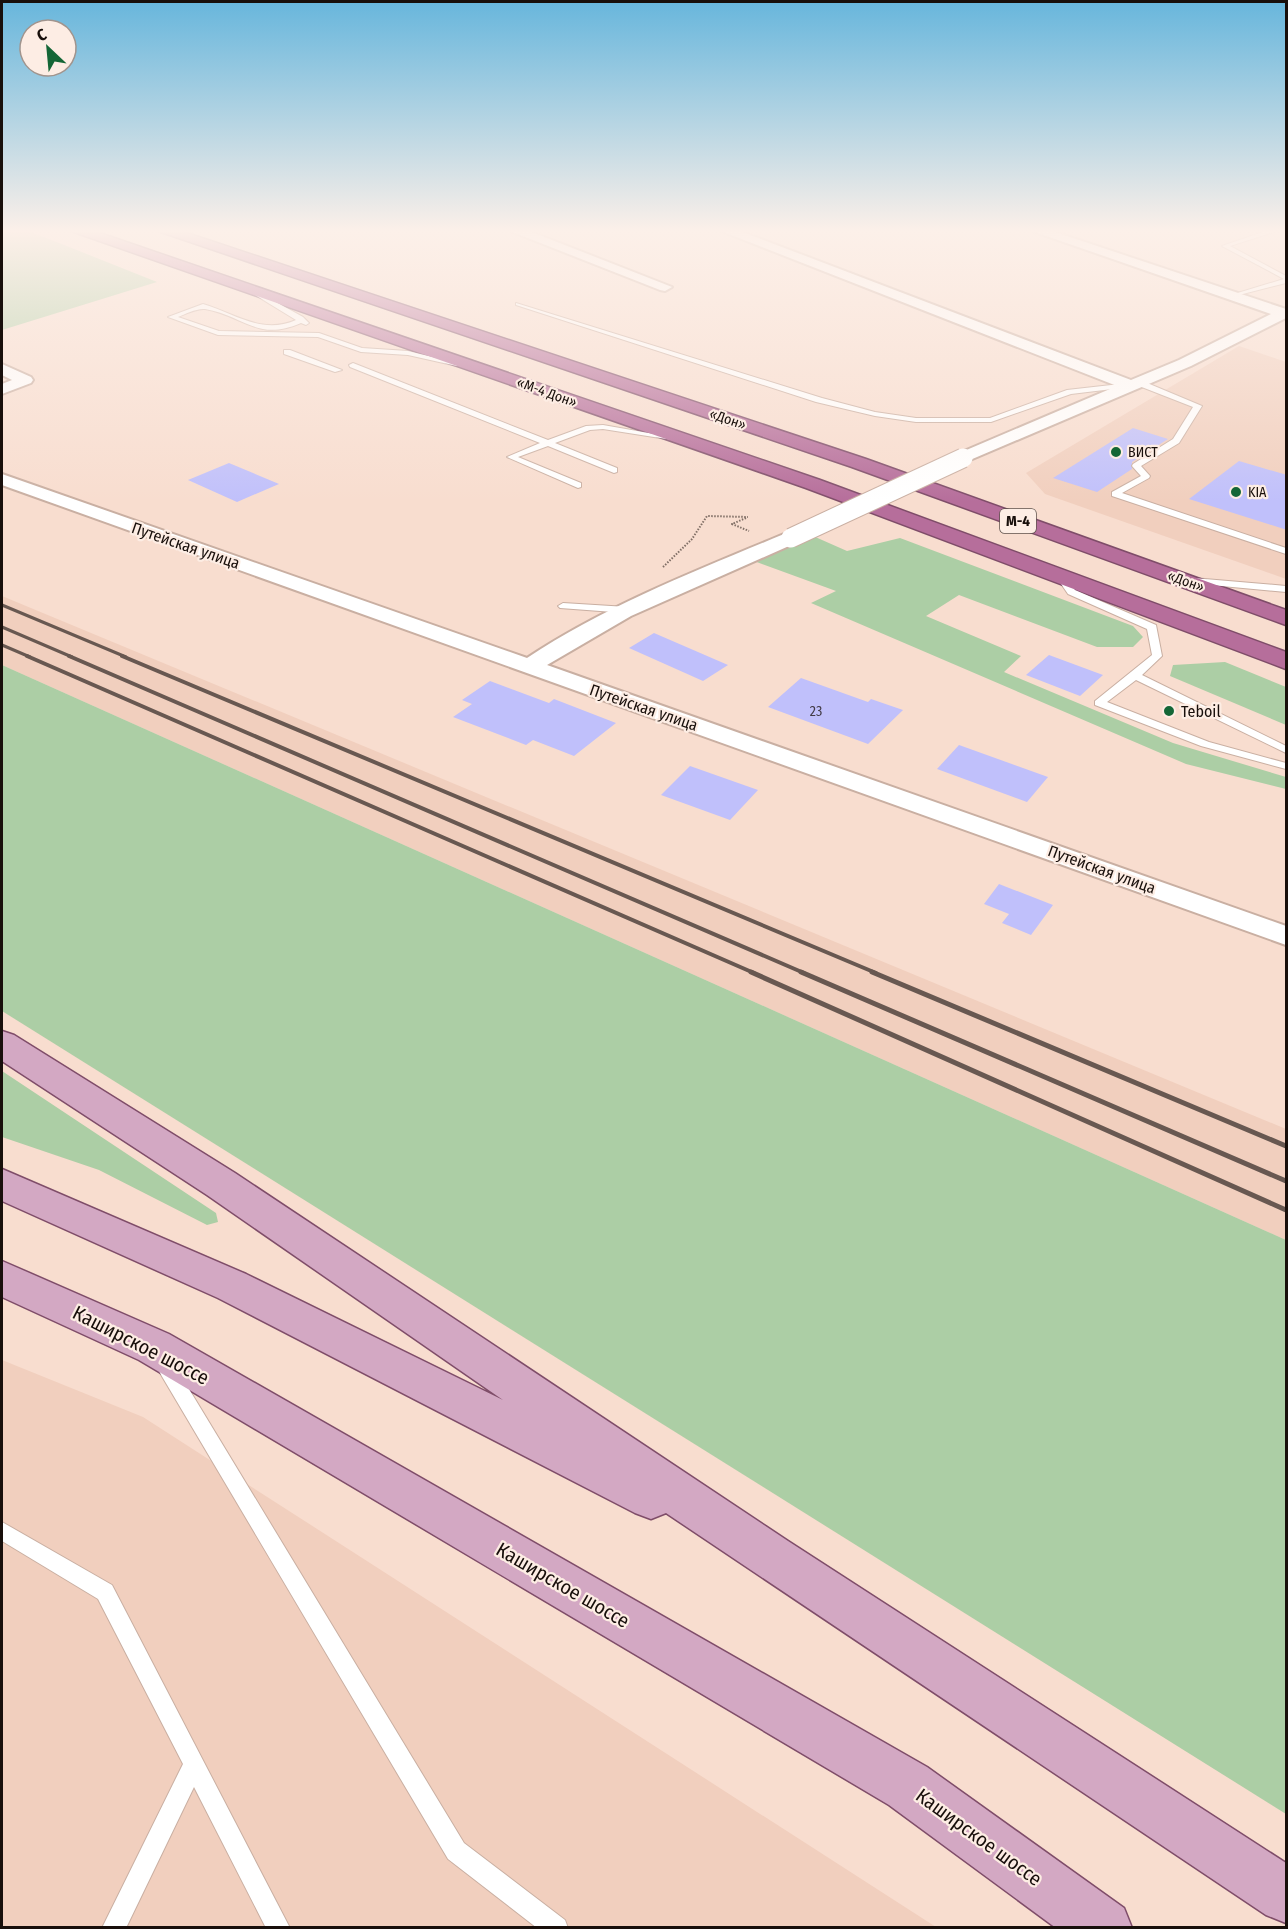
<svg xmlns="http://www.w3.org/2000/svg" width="1288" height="1929" font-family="'Fira Sans Condensed',sans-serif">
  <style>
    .built { fill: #f1cfbe }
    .green { fill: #accea5 }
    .building { fill: #c0c0fb }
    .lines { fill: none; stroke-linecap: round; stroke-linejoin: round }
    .service-casing { stroke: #c9afa2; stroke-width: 2 }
    .minor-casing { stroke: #c9afa2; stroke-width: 4 }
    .primary-casing { stroke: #7f4d69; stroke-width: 3 }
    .motorway-casing { stroke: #7f4d69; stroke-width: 3 }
    .path { stroke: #806f66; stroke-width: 2; stroke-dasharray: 1.5 1.5; stroke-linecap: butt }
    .service { fill: #fff; fill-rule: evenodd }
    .minor { fill: #fff; fill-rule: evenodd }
    .primary { fill: #d3a8c3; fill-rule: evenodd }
    .motorway { fill: #b66e9b; fill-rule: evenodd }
    .rail-far2 { stroke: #685851; stroke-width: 3 }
    .rail-far1 { stroke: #685851; stroke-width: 4 }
    .rail { stroke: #685851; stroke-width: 5 }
    .minor-bridge-casing { stroke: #c9afa2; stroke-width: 21; stroke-linecap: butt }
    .minor-bridge { stroke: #fff; stroke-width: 19 }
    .poi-dot { fill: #146636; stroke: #fdede4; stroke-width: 2 }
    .labels { text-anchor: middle; stroke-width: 4.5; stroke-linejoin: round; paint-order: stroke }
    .far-street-label { font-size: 14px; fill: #180f0b; stroke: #fdede4 }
    .far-poi-label { font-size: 14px; fill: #180f0b; stroke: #fdede4; text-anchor: start }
    .number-label { font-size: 14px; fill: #423b47 }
    .shield { fill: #fdede4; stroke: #5d524c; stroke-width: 1.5 }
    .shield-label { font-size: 15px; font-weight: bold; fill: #180f0b }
    .street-label { font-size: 16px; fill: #180f0b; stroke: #fdede4 }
    .poi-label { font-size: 16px; fill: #180f0b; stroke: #fdede4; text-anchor: start }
    .near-street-label { font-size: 20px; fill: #180f0b; stroke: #fdede4 }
  </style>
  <rect width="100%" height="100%" fill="#f8ddcf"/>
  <g class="built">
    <path d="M1239 346 1286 362V579L1045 494 1026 473Z"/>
    <path d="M2 596 1286 1129V1240L2 665Z"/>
    <path d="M2 1360 143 1417 936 1927H2Z"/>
  </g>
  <g class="green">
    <path d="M2 231H29L157 282 2 330Z"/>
    <path d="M813 536 847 551 900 538 1133 626 1143 637 1133 647H1097L959 595 926 616 1021 656 1004 672 1173 743 1286 777V789L1186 764 811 603 836 591 754 561Z"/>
    <path d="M1225 662 1286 687V725L1170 676 1173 665Z"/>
    <path d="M2 665 1286 1240V1814L2 1011Z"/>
    <path d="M2 1071 216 1213 218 1222 207 1225 99 1170 2 1137Z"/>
  </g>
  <g class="building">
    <path d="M1133 428 1168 439 1132 462V469L1097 492 1053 478Z"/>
    <path d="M1239 461 1287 475V530L1189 499Z"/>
    <path d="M229 463 279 484 237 502 188 480Z"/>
    <path d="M654 633 728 665 703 681 629 648Z"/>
    <path d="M1049 655 1103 675 1080 696 1026 675Z"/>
    <path d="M801 678 868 702 871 699 903 710 868 744 768 707Z"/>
    <path d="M490 681 549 703 554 699 616 723 574 756 533 740 526 745 453 717 472 704 462 700Z"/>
    <path d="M959 745 1048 777 1027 802 937 769Z"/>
    <path d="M690 766 758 790 730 820 661 795Z"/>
    <path d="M999 884 1053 905 1031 935 1002 923 1009 914 984 904Z"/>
  </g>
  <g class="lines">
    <defs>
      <g id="service">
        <path d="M1266 231H1277L1230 246 1286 276V283L1231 297V295L1284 279 1222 246Z"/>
        <path d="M254 290 303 317 309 323 306 325 301 323C257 342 245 316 205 309 197 308 185 314 178 317L219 331 319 333 362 348 408 351 461 364 457 366 408 355 361 352 318 337 218 335 168 317 203 304C236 314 262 335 296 320L252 293Z"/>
        <path d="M516 303 822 398 875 412 916 418H990L1067 390 1129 383 1133 385 1129 387 1071 394 991 422H916L875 416 816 402 516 305Z"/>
        <path d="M284 350H290L342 370 335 372 284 354Z"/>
        <path d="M353 363 548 440 586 426 603 425 677 438 673 440 603 429 590 430 555 443 617 468V472L614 473 548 446 518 457 581 483V487L578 488 507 457 540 443 350 367 349 365Z"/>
        <path d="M1134 380H1140L1202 406 1179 443 1141 466 1150 476 1149 478 1122 493 1286 548V554L1112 496V492L1141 476 1132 466 1133 464 1173 439 1193 407 1134 384Z"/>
        <path d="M1057 573H1063L1075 590 1156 625 1162 656 1142 675 1286 746V753L1136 680 1107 702 1209 742 1286 763V769L1201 746 1095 705V701L1152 655 1147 629 1068 594 1055 575Z"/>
        <path d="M1193 578 1286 586V592L1190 583V579Z"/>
        <path d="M563 603 627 607 632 610 627 613 560 608 558 606Z"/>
        <path d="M166 1359 172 1361 464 1843 565 1920 568 1928H537L448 1859 160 1373 157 1367 160 1361Z"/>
        <path d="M2 1522 112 1585 290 1928H266L194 1787 126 1928H102L183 1764 98 1599 2 1541Z"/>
      </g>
      <g id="minor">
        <path d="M510 231H529L672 287 665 291 660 290Z"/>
        <path d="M721 231H740L1131 380 1179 360 1271 314 1032 231H1052L1286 309V318L1191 366 963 463 954 458 957 454 1117 386Z"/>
        <path d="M2 364 31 377 33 380 31 383 2 394V384L12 380 2 375Z"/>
        <path d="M2 474 527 658C607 605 696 571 784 534H798L801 538 798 542 631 616 547 665 1286 926V945L2 485Z"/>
      </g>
      <g id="primary">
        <path d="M2 1031 14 1035 235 1173 788 1541 1286 1863V1923L1266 1915 666 1513 651 1519 635 1513 218 1298 2 1201V1169L246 1274 503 1400 207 1195 2 1061Z"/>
        <path d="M2 1261 169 1334 927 1767 1124 1908 1132 1928H1056L889 1805 139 1360 2 1297Z"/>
      </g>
      <g id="motorway">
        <path d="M71 231H94L820 480 1286 652V669L806 488Z"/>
        <path d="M158 231H181L866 459 1286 610V625L852 467Z"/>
      </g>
    </defs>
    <use href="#service" class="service-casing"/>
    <use href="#minor" class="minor-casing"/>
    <use href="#primary" class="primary-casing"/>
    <use href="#motorway" class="motorway-casing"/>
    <g class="path">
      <path d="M746 518 732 524 749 531"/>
      <path d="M663 567 692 539 707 516 748 517"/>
    </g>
    <use href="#service" class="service"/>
    <use href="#minor" class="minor"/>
    <use href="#primary" class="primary"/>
    <use href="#motorway" class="motorway"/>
    <g class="rail-far2">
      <path d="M2 605 126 657"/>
      <path d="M2 627 72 657"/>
      <path d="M2 645 30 657"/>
    </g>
    <g class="rail-far1">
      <path d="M27 656 754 973"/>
      <path d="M69 656 804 973"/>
      <path d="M122 656 876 973"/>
    </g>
    <g class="rail">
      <path d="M751 972 1286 1210"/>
      <path d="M801 972 1286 1181"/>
      <path d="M872 972 1286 1146"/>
    </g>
    <defs>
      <path id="minor-bridge" d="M791 538 963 458"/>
    </defs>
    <use href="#minor-bridge" class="minor-bridge-casing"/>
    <use href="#minor-bridge" class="minor-bridge"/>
  </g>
  <linearGradient id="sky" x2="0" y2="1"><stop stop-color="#67b6dc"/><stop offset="0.46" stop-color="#fcf0e9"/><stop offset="1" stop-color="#fcf0e9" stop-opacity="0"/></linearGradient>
  <rect width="1288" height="502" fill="url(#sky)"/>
  <g class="poi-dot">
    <circle cx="1116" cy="452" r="6"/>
    <circle cx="1236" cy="492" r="6"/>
    <circle cx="1169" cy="711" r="6"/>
  </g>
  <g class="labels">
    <g class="far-street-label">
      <text transform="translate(547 392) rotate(20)" y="5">«М-4 Дон»</text>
      <text transform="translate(728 419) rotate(19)" y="5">«Дон»</text>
      <text transform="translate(1186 581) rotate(20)" y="5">«Дон»</text>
    </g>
    <g class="far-poi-label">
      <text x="1128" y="457">ВИСТ</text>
      <text x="1248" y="497">KIA</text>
    </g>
    <g class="number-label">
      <text x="816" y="716">23</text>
    </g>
    <rect class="shield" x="1000" y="509" width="36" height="24" rx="4.5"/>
    <g class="shield-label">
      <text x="1018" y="526">М-4</text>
    </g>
    <g class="street-label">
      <text transform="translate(186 545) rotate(19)" y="6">Путейская улица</text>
      <text transform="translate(644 707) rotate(19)" y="6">Путейская улица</text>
      <text transform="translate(1102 869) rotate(20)" y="6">Путейская улица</text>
    </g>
    <g class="poi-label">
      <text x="1181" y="717">Teboil</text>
    </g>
    <g class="near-street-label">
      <text transform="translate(141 1345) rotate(27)" y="7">Каширское шоссе</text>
      <text transform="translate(563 1585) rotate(30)" y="7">Каширское шоссе</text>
      <text transform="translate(979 1837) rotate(36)" y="7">Каширское шоссе</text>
    </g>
  </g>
  <rect width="1288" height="1929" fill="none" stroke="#180f0b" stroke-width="6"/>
  <g transform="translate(48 48) rotate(334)"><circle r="28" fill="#fdede4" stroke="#a1948d" stroke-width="1.5"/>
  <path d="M0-4.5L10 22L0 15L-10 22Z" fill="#146636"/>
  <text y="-9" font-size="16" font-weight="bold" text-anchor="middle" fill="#180f0b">С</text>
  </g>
</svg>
